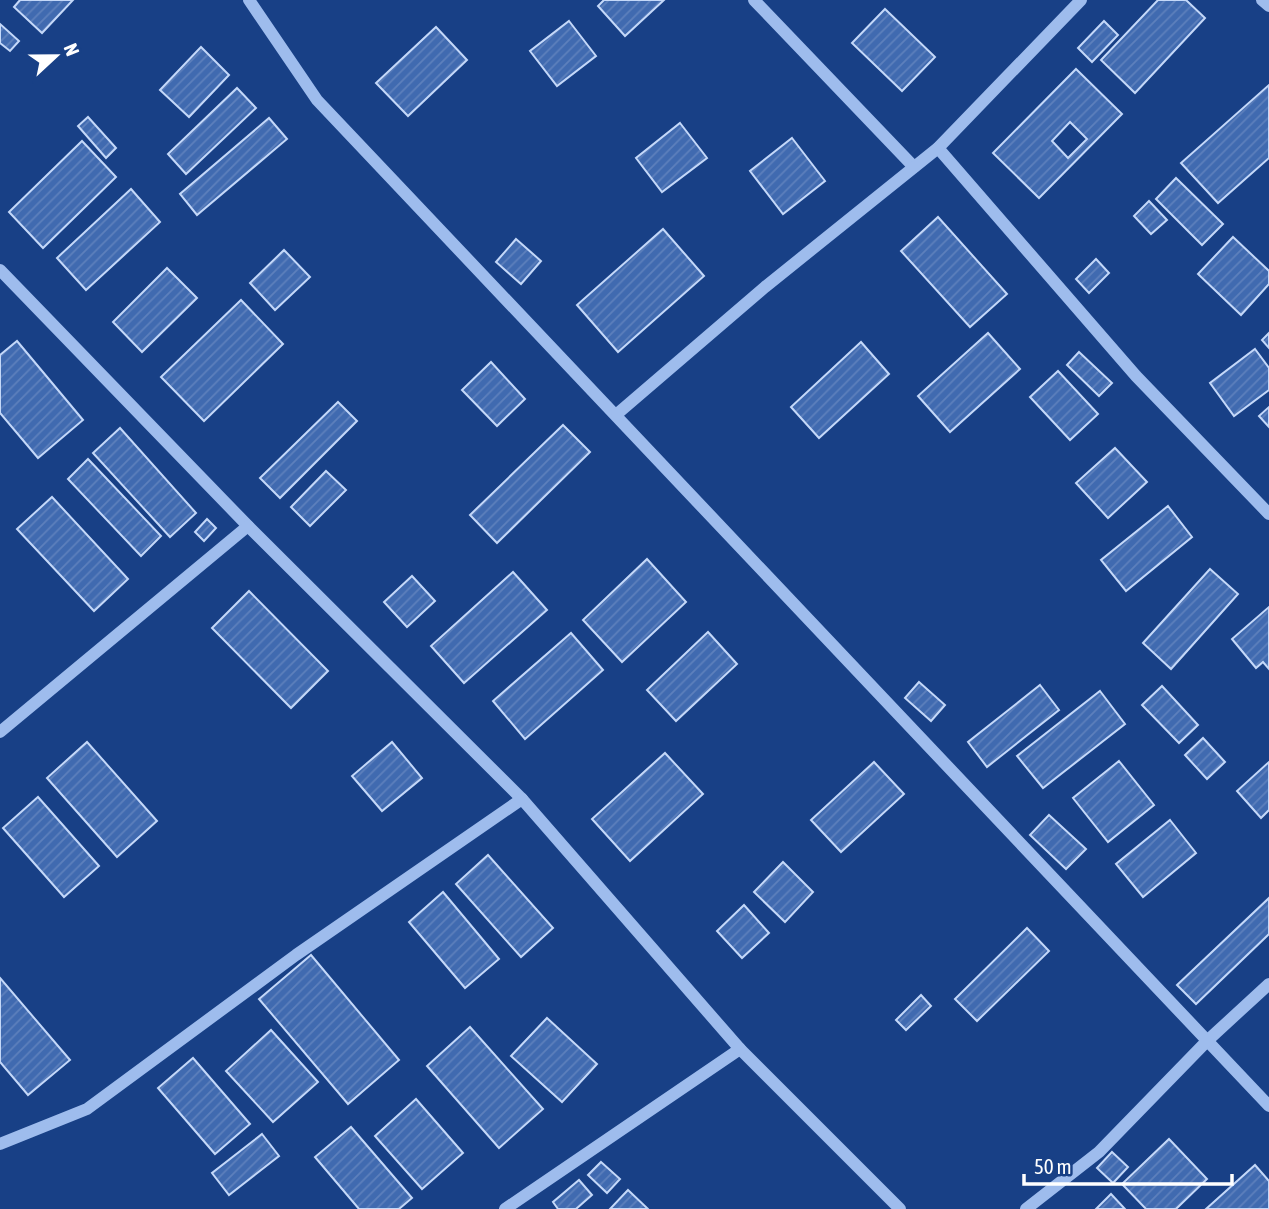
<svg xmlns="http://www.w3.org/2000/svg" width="1269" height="1209" font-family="'Asap Condensed',sans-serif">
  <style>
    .building { fill: url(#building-hatch); stroke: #c4d8f9; stroke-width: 2; fill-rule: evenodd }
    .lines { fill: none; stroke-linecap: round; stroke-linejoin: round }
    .minor { stroke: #9ebced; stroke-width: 12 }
  </style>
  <defs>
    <pattern id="building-hatch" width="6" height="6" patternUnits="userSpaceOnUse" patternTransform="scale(1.75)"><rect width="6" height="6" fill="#406ab0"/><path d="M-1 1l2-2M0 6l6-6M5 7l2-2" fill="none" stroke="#5d80bc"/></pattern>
  </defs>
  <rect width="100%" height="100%" fill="#184086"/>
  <g class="building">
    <path d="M20 0H73L42 33 14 7Z"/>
    <path d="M604 0H664L625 36 598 6Z"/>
    <path d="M1158 0H1186L1205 18 1135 93 1101 60Z"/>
    <path d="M885 9 935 57 902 91 852 43Z"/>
    <path d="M569 21 596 56 557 86 530 51Z"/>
    <path d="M1104 21 1118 35 1092 62 1078 48Z"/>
    <path d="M0 24 19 41 10 51 0 43Z"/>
    <path d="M436 27 467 60 408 116 376 83Z"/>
    <path d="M201 47 229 75 189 117 160 90Z"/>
    <path d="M1076 69 1122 114 1039 198 993 153ZM1070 122 1087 139 1068 158 1052 141Z"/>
    <path d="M1269 85V158L1218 203 1181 163Z"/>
    <path d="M237 88 256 108 186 174 168 154Z"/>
    <path d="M88 117 116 148 106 158 78 126Z"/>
    <path d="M269 118 287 139 197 215 180 194Z"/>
    <path d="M680 123 707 158 662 192 636 158Z"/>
    <path d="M792 138 825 181 783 214 750 171Z"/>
    <path d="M82 141 116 177 43 248 9 212Z"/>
    <path d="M1176 178 1223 224 1202 245 1156 199Z"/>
    <path d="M131 189 160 222 86 290 57 258Z"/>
    <path d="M1149 201 1167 220 1151 234 1134 216Z"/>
    <path d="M938 217 1007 294 970 327 901 251Z"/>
    <path d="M663 229 704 276 618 352 577 305Z"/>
    <path d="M1233 237 1269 271V284L1241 315 1198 274Z"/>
    <path d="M516 239 541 261 521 284 496 262Z"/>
    <path d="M284 250 310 277 275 310 250 283Z"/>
    <path d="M1096 259 1109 273 1089 293 1076 279Z"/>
    <path d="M167 268 197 298 142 352 113 322Z"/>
    <path d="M241 300 283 344 204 421 161 377Z"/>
    <path d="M988 333 1020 369 950 432 918 396Z"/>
    <path d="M1269 333V348L1262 340Z"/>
    <path d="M17 341 83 420 38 458 0 413V355Z"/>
    <path d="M861 342 889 374 819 438 791 407Z"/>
    <path d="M1255 349 1269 368V390L1234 416 1210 383Z"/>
    <path d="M1079 352 1112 383 1099 396 1067 365Z"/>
    <path d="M491 362 525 399 497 426 462 390Z"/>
    <path d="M1058 371 1098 414 1070 440 1030 397Z"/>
    <path d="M338 402 357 421 280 498 260 478Z"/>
    <path d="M1269 407V427L1259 416Z"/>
    <path d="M563 425 590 452 497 543 470 515Z"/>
    <path d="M120 428 196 513 170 537 93 453Z"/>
    <path d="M1115 448 1147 482 1108 518 1076 483Z"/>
    <path d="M88 459 161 536 141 556 68 479Z"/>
    <path d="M326 471 346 490 310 526 291 507Z"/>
    <path d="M52 497 128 579 94 611 17 529Z"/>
    <path d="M1168 506 1192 537 1126 591 1101 560Z"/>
    <path d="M207 519 216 528 204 541 195 532Z"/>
    <path d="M647 559 686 602 622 662 583 620Z"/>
    <path d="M1210 569 1238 594 1171 669 1143 643Z"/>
    <path d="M513 572 547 610 464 683 431 646Z"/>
    <path d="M412 576 435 601 407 627 384 602Z"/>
    <path d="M249 591 328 671 291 708 212 628Z"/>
    <path d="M1269 607V669L1263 662 1256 668 1232 639Z"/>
    <path d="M708 632 737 664 676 721 647 690Z"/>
    <path d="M571 633 603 670 525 739 493 701Z"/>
    <path d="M919 682 945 705 931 721 905 698Z"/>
    <path d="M1040 685 1059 710 987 767 968 742Z"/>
    <path d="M1162 686 1198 725 1179 743 1142 705Z"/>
    <path d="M1100 691 1125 724 1043 788 1017 756Z"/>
    <path d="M1203 738 1225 762 1207 779 1185 755Z"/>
    <path d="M87 742 157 821 117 857 47 778Z"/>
    <path d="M392 742 422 778 382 811 352 776Z"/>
    <path d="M665 753 703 794 630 861 592 819Z"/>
    <path d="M1119 761 1154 805 1108 842 1073 798Z"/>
    <path d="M874 762 904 794 841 852 811 820Z"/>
    <path d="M1269 762V810L1261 818 1237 791Z"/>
    <path d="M38 797 99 866 64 897 3 828Z"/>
    <path d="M1049 815 1086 849 1066 869 1030 835Z"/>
    <path d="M1170 820 1196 853 1143 897 1116 864Z"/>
    <path d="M488 855 553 928 521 957 456 884Z"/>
    <path d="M783 862 813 892 785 922 754 892Z"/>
    <path d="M443 892 499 959 465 988 409 922Z"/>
    <path d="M1269 898V934L1196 1004 1177 985Z"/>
    <path d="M744 905 769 933 742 958 717 931Z"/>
    <path d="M1027 928 1049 951 977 1021 955 999Z"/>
    <path d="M311 955 399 1060 348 1104 259 999Z"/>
    <path d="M0 978 70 1060 28 1095 0 1062Z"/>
    <path d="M921 995 931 1006 906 1030 896 1020Z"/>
    <path d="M547 1018 597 1064 562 1102 511 1056Z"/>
    <path d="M470 1027 543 1109 499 1148 427 1066Z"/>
    <path d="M271 1030 318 1082 273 1122 226 1071Z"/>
    <path d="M193 1058 250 1124 215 1154 158 1088Z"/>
    <path d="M416 1099 463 1153 422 1189 375 1136Z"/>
    <path d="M351 1127 412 1198 399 1209H359L315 1157Z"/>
    <path d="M262 1134 279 1156 229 1195 212 1173Z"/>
    <path d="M1169 1139 1207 1179 1176 1209H1146L1122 1184Z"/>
    <path d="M1112 1152 1128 1167 1113 1183 1097 1168Z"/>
    <path d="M601 1162 620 1179 607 1193 588 1175Z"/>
    <path d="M1255 1165 1269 1181V1209H1206Z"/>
    <path d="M579 1180 592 1195 576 1209H558L553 1202Z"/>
    <path d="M628 1190 648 1209H610Z"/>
    <path d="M1111 1194 1125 1209H1096Z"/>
  </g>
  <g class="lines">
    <g class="minor">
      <path d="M249 0 317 100 1269 1106"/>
      <path d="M754 0 914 167"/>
      <path d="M1262 0 1269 6"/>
      <path d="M938 148 1136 376 1269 514"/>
      <path d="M0 270 248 526 522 799 740 1049 900 1209"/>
      <path d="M617 414 765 287 938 148 1081 0"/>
      <path d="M0 732 248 526"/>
      <path d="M0 1144 87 1109 296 955 522 799"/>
      <path d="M505 1209 740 1049"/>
      <path d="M1026 1209 1099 1152 1207 1041 1269 984"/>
    </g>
  </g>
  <g transform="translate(56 56) rotate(68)" stroke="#184086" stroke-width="5" paint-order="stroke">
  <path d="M0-5L12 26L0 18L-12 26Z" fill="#ffffff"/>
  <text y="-10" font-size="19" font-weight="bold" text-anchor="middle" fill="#ffffff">N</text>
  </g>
  <path d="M1024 1174v10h208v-10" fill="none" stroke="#ffffff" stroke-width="3.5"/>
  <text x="1034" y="1174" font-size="21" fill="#ffffff" stroke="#184086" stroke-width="5" paint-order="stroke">50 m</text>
</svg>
